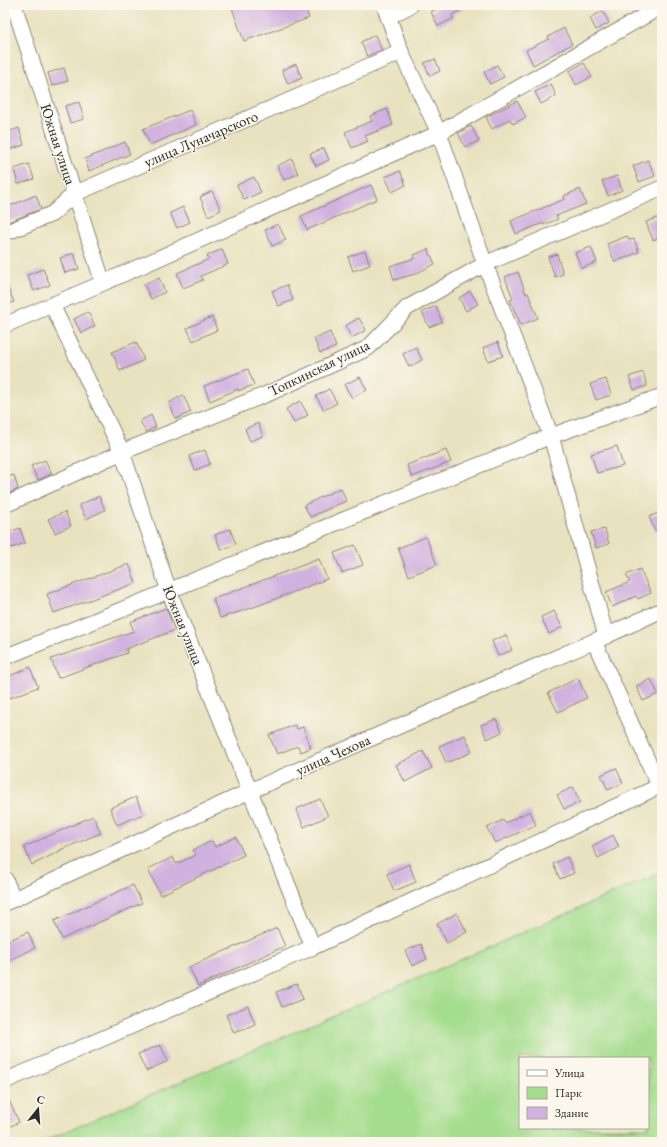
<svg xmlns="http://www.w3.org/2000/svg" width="667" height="1147" font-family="'EB Garamond',serif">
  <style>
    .green { fill: #a5dd8e; stroke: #68845c; fill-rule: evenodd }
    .building { fill: #d1b1df }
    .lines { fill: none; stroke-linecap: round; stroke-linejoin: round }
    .minor-casing { stroke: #8a8676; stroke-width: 17 }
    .minor { stroke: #fff; stroke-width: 15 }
    .labels { text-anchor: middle; stroke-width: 3; stroke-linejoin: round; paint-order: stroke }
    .street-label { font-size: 15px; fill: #2b2b2b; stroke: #fbf7ec }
  </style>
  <rect width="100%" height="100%" fill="#fbf7ec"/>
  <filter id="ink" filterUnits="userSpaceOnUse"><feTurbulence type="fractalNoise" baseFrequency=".025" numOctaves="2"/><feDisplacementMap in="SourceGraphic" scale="8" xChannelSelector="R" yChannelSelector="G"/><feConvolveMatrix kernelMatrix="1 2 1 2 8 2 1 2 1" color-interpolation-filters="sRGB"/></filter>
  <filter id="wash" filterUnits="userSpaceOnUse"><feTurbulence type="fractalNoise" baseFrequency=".012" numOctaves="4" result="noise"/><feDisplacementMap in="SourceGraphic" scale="16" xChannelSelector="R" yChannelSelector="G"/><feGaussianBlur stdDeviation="0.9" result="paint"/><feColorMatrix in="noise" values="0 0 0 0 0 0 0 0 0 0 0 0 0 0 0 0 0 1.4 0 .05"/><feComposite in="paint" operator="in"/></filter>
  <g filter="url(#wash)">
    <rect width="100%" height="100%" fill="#e9e2c0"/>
    <path class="green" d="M662 872V1142H42ZM520 1058H648V1128H520Z"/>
    <g id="blocks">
      <g class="building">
        <path d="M231 5H304L309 18 244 41Z"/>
        <path d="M443 5H471L452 15 454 18 438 26 431 12Z"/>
        <path d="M603 11 609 23 596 30 590 18Z"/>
        <path d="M564 28 572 44 533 65 526 50 549 39 548 37Z"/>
        <path d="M375 35 382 50 367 56 361 42Z"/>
        <path d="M435 59 440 71 430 76 424 63Z"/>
        <path d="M584 63 592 77 576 85 569 71Z"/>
        <path d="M296 64 302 78 288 84 282 70Z"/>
        <path d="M497 65 504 77 490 84 484 72Z"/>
        <path d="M64 68 68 81 52 86 48 73Z"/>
        <path d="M551 84 556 96 541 104 535 92Z"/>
        <path d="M517 101 526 117 513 124 510 119 492 129 486 117Z"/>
        <path d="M79 102 84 119 70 123 65 106Z"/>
        <path d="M387 109 393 125 365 136 368 141 352 148 345 132 372 121 370 116Z"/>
        <path d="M190 110 196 125 150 145 143 129Z"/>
        <path d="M471 126 479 141 465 147 458 133Z"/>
        <path d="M19 128 24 145 9 150 5 133Z"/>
        <path d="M125 142 130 154 89 171 85 159Z"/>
        <path d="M324 148 329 160 316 166 310 154Z"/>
        <path d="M292 159 298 174 284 180 277 166Z"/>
        <path d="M648 160 655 176 639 182 633 166Z"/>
        <path d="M29 164 34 179 18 184 14 169Z"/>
        <path d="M400 171 406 185 392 192 385 177Z"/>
        <path d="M617 176 622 190 608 196 602 181Z"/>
        <path d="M254 177 261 192 244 200 237 185Z"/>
        <path d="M371 185 377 199 307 230 301 216Z"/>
        <path d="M580 189 586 204 556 216 558 219 543 225V223L516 234 511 221 565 199 564 196Z"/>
        <path d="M212 191 221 210 208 216 200 197Z"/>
        <path d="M36 195 41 209 8 222 5 216V208Z"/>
        <path d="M183 207 190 222 177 228 170 213Z"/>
        <path d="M662 216V237L653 240 646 222Z"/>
        <path d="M278 224 286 240 272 246 265 230Z"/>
        <path d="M627 236 629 240 634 239 639 252 615 262 607 244Z"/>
        <path d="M591 247 597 262 582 268 575 253Z"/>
        <path d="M222 249 228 264 201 276 203 280 183 288 177 273 209 259 207 256Z"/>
        <path d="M428 249 435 264 415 274 394 280 390 266 415 258 414 255Z"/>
        <path d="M365 251 370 265 353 271 348 257Z"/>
        <path d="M74 253 79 269 65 273 60 258Z"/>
        <path d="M557 254 563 274 555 277 548 257Z"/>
        <path d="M43 269 50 285 34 291 27 275Z"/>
        <path d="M518 272 526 294 528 293 538 318 521 325 510 300 513 299 505 277Z"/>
        <path d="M159 278 165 292 151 299 144 284Z"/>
        <path d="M5 280 14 302 5 306Z"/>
        <path d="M287 285 293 300 278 306 272 291Z"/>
        <path d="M470 291 478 304 466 311 459 298Z"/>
        <path d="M436 306 442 322 429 327 422 312Z"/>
        <path d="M88 312 95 326 81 333 74 319Z"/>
        <path d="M212 317 217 330 193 341 187 328Z"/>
        <path d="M359 318 366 330 352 338 345 326Z"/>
        <path d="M330 332 336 347 320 353 314 339Z"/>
        <path d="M136 342 144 360 120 371 112 352Z"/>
        <path d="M498 342 503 356 488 361 483 348Z"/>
        <path d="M416 347 422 360 409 367 403 354Z"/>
        <path d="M248 369 254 385 238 391V389L210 401 204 386Z"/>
        <path d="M643 372 647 386 634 390 629 377Z"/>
        <path d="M360 377 367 390 352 398 344 385Z"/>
        <path d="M606 379 611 395 596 400 590 384Z"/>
        <path d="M329 389 337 403 324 410 316 396Z"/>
        <path d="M183 395 191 412 176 419 169 403Z"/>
        <path d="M300 401 308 415 294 423 286 409Z"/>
        <path d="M151 415 156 427 146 432 140 421Z"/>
        <path d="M258 423 263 436 250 441 245 429Z"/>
        <path d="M617 446 623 466 597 473 591 454Z"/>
        <path d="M205 450 210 464 195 470 189 456Z"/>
        <path d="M446 450 451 462 412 477 407 465Z"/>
        <path d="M45 460 52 474 38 480 31 466Z"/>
        <path d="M14 475 18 489 5 495V478Z"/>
        <path d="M341 488 346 501 310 517 304 505Z"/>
        <path d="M99 496 105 510 86 519 79 505Z"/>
        <path d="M662 511V528L655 531 649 517Z"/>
        <path d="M65 512 71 526 55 533 48 519Z"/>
        <path d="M20 528 25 543 11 548 6 533Z"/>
        <path d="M230 529 236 544 221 550 215 535Z"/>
        <path d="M605 529 609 544 596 548 591 532Z"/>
        <path d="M426 537 437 565 409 576 398 548Z"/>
        <path d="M355 545 363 565 342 573 334 553Z"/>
        <path d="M319 559 327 579 257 606 220 618 213 599Z"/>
        <path d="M129 564 136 583 54 613 47 594Z"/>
        <path d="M640 569 651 593 638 599 636 596 612 607 606 592 630 582 626 575Z"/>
        <path d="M166 608 175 630 126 649 127 653 58 678 51 659 134 631 130 622Z"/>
        <path d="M554 611 562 627 549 634 541 617Z"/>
        <path d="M506 635 512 650 498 656 492 641Z"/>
        <path d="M30 667 38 687 10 698 5 686V678Z"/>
        <path d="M578 678 587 698 558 712 548 693Z"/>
        <path d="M651 679 658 694 643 701 636 686Z"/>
        <path d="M496 719 502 732 487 739 481 725Z"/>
        <path d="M295 725 297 729 303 727 311 748 301 752 298 746 277 754 269 735Z"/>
        <path d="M465 735 472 752 446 763 439 746Z"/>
        <path d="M423 751 432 768 405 782 396 765Z"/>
        <path d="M616 768 623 783 608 790 601 775Z"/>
        <path d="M573 787 580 802 564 809 557 795Z"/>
        <path d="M136 797 143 814 117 825 110 808Z"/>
        <path d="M320 799 328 816 304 827 296 809Z"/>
        <path d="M530 811 536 825 495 843 487 828 503 820 505 823Z"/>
        <path d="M93 816 101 833 60 850V851L32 865 24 847Z"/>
        <path d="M613 835 619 847 598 858 592 846Z"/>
        <path d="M236 837 244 855 160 895 148 869 173 857 176 864 196 855 193 850 212 841 215 847Z"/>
        <path d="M567 857 574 873 560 879 553 864Z"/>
        <path d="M409 864 416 882 394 891 387 874Z"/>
        <path d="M133 885 142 903 62 939 54 921Z"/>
        <path d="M457 913 467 932 447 943 437 924Z"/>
        <path d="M277 928 285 946 198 986 189 967Z"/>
        <path d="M28 932 35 948 5 962V942Z"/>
        <path d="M421 944 427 959 412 966 405 951Z"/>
        <path d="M297 984 303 999 282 1007 276 992Z"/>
        <path d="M248 1006 255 1024 234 1033 226 1015Z"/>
        <path d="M160 1045 168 1061 146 1071 138 1054Z"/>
        <path d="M5 1092 19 1122 5 1129Z"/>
      </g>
    </g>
  </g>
  <g filter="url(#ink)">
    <use href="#blocks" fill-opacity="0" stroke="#8a8676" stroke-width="1"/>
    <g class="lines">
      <defs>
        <g id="minor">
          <path d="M14 5 103 283"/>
          <path d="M384 5 401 52 439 133 485 264 551 436 606 636"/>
          <path d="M388 17 411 5"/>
          <path d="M5 233 52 214 74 194 401 52"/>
          <path d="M52 305 122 452 169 591 313 947"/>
          <path d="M5 325 103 283 439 133 662 6"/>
          <path d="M5 505 122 452 272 392 368 348 407 308 485 264 662 188"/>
          <path d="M594 641 659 786"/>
          <path d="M5 657 551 436 662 396"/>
          <path d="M5 879 13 899"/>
          <path d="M5 903 250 791 606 636 662 610"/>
          <path d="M5 1081 313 947 662 785"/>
        </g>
      </defs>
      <use href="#minor" class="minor-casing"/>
      <use href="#minor" class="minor"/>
    </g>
  </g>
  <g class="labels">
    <g class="street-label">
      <text transform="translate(201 139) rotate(-23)" y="5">улица Луначарского</text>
      <text transform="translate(58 144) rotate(72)" y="5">Южная улица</text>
      <text transform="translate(319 368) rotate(-26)" y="5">Топкинская улица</text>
      <text transform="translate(183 625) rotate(68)" y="5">Южная улица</text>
      <text transform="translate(333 755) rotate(-24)" y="5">улица Чехова</text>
    </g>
  </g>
  <rect width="667" height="1147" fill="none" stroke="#fbf7ec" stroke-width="20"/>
  <rect x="519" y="1057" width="130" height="72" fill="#fbf7ec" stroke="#a8a59f"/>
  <rect x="527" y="1070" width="20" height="6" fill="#ffffff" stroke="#a8a59f"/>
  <text x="555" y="1077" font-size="12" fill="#2b2b2b">Улица</text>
  <rect x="527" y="1087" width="20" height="12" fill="#a5dd8e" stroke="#a8a59f"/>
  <text x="555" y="1097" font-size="12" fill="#2b2b2b">Парк</text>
  <rect x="527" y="1107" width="20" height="12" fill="#d1b1df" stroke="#a8a59f"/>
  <text x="555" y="1117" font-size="12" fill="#2b2b2b">Здание</text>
  <g transform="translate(38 1109) rotate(17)" stroke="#fbf7ec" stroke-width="3" paint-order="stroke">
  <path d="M0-3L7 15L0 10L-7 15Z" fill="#2b2b2b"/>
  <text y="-6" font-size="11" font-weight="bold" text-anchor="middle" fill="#2b2b2b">С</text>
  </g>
</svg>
